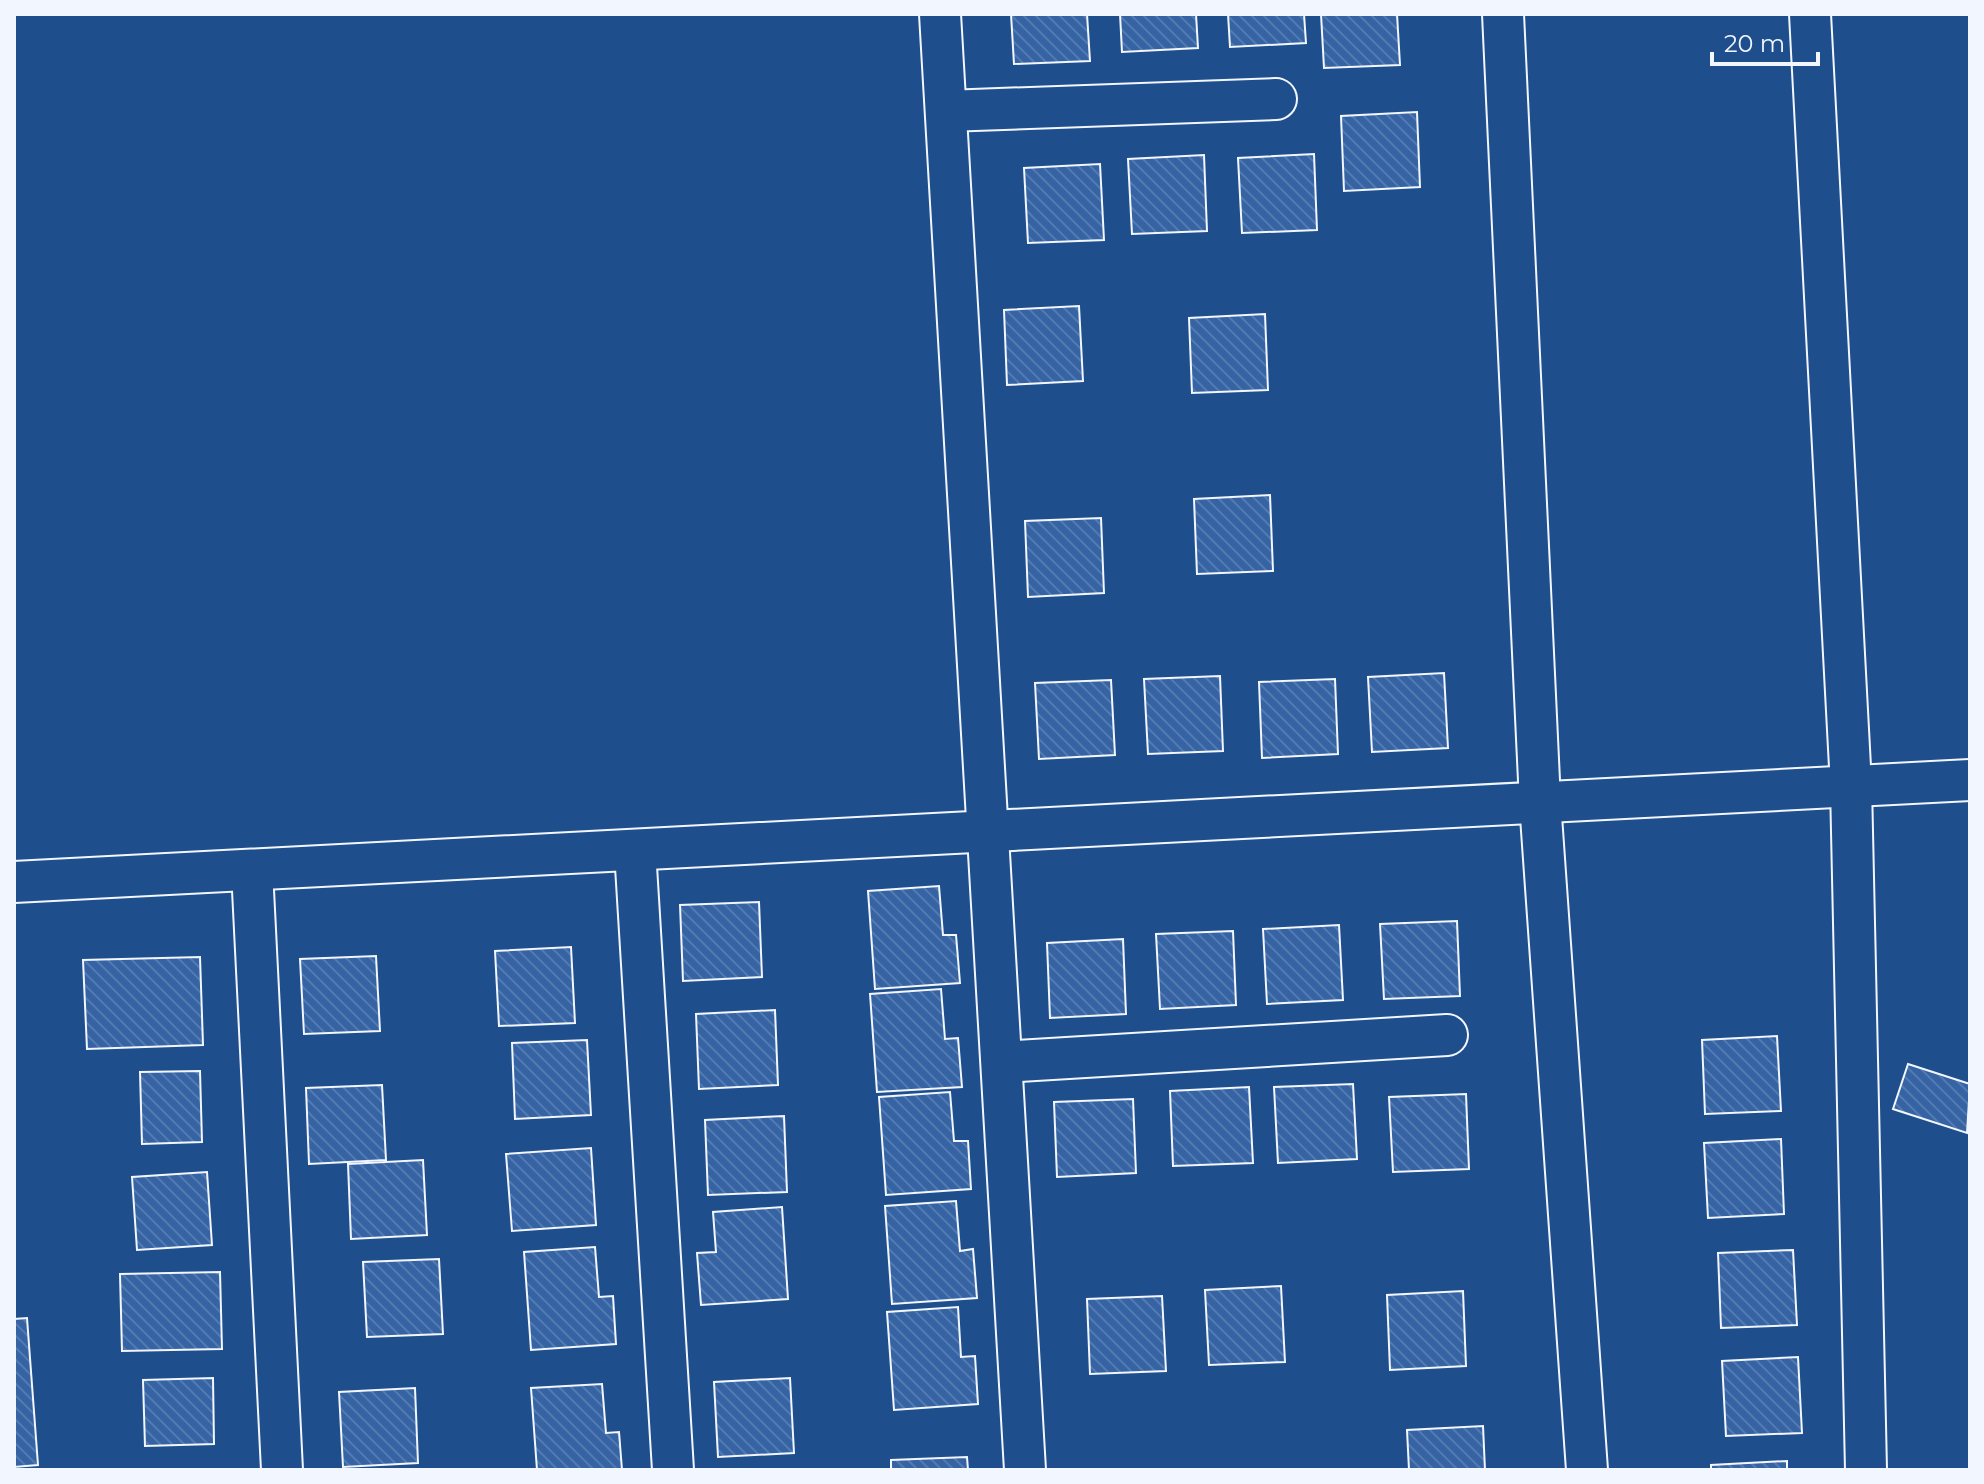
<svg xmlns="http://www.w3.org/2000/svg" width="1984" height="1484" font-family="Montserrat,sans-serif">
  <style>
    .building { fill: url(#building-back-hatch); stroke: #f2f6ff; stroke-width: 2 }
    .lines { fill: none; stroke-linecap: round; stroke-linejoin: round }
    .minor-casing { stroke: #f2f6ff; stroke-width: 44 }
    .minor { stroke: #1f4e8c; stroke-width: 40 }
  </style>
  <defs>
    <pattern id="building-back-hatch" width="6" height="6" patternUnits="userSpaceOnUse" patternTransform="scale(2)"><rect width="6" height="6" fill="#3563a3"/><path d="M-1 5l2 2M0 0l6 6M5-1l2 2" fill="none" stroke="#537ab1"/></pattern>
  </defs>
  <rect width="100%" height="100%" fill="#1f4e8c"/>
  <g class="building">
    <path d="M1011 14H1087L1090 61 1014 64Z"/>
    <path d="M1120 14H1196L1198 48 1122 52Z"/>
    <path d="M1228 14H1304L1306 43 1230 47Z"/>
    <path d="M1321 14H1397L1400 65 1324 68Z"/>
    <path d="M1417 112 1420 187 1344 191 1341 116Z"/>
    <path d="M1314 154 1317 230 1242 233 1238 158Z"/>
    <path d="M1204 155 1207 231 1132 234 1128 159Z"/>
    <path d="M1100 164 1104 240 1028 243 1024 168Z"/>
    <path d="M1079 306 1083 381 1007 385 1004 310Z"/>
    <path d="M1265 314 1268 390 1192 393 1189 318Z"/>
    <path d="M1270 495 1273 571 1197 574 1194 499Z"/>
    <path d="M1101 518 1104 593 1028 597 1025 521Z"/>
    <path d="M1444 673 1448 748 1372 752 1368 677Z"/>
    <path d="M1220 676 1223 751 1148 754 1144 679Z"/>
    <path d="M1335 679 1338 754 1262 758 1259 682Z"/>
    <path d="M1111 680 1115 755 1039 759 1035 683Z"/>
    <path d="M939 886 943 935H956L960 983 875 989 868 891Z"/>
    <path d="M759 902 762 977 683 981 680 905Z"/>
    <path d="M1457 921 1460 996 1384 999 1380 924Z"/>
    <path d="M1339 925 1343 1000 1267 1004 1263 929Z"/>
    <path d="M1233 931 1236 1005 1160 1009 1156 934Z"/>
    <path d="M1123 939 1126 1014 1050 1018 1047 943Z"/>
    <path d="M571 947 575 1023 499 1026 495 951Z"/>
    <path d="M376 956 380 1031 304 1034 300 959Z"/>
    <path d="M200 957 203 1045 87 1049 83 960Z"/>
    <path d="M941 989 945 1039 958 1038 962 1087 877 1092 870 994Z"/>
    <path d="M775 1010 778 1085 699 1089 696 1014Z"/>
    <path d="M1777 1036 1781 1111 1705 1114 1702 1040Z"/>
    <path d="M587 1040 591 1115 515 1119 512 1043Z"/>
    <path d="M1908 1064 1970 1084 1967 1133 1893 1109Z"/>
    <path d="M200 1071 202 1142 142 1144 140 1072Z"/>
    <path d="M1353 1084 1357 1159 1278 1163 1274 1087Z"/>
    <path d="M382 1085 386 1160 309 1164 306 1088Z"/>
    <path d="M1249 1087 1253 1163 1173 1166 1170 1091Z"/>
    <path d="M950 1092 954 1141H968L971 1189 886 1195 879 1097Z"/>
    <path d="M1466 1094 1469 1169 1393 1172 1389 1097Z"/>
    <path d="M1133 1099 1136 1173 1057 1177 1054 1102Z"/>
    <path d="M784 1116 787 1192 708 1195 705 1120Z"/>
    <path d="M1781 1139 1784 1214 1708 1218 1704 1143Z"/>
    <path d="M591 1148 596 1225 512 1231 506 1154Z"/>
    <path d="M423 1160 427 1235 351 1239 348 1164Z"/>
    <path d="M207 1172 212 1245 137 1250 132 1177Z"/>
    <path d="M956 1201 960 1251 973 1249 977 1298 892 1304 885 1206Z"/>
    <path d="M782 1207 788 1299 701 1305 697 1253 716 1252 713 1212Z"/>
    <path d="M595 1247 599 1297 613 1296 616 1344 531 1350 524 1252Z"/>
    <path d="M1793 1250 1797 1325 1721 1328 1718 1253Z"/>
    <path d="M439 1259 443 1334 367 1337 363 1262Z"/>
    <path d="M220 1272 222 1349 122 1351 120 1274Z"/>
    <path d="M1281 1286 1285 1362 1209 1365 1205 1290Z"/>
    <path d="M1463 1291 1466 1366 1390 1370 1387 1295Z"/>
    <path d="M1162 1296 1166 1371 1090 1374 1087 1299Z"/>
    <path d="M958 1307 961 1357 975 1356 978 1404 894 1410 887 1312Z"/>
    <path d="M27 1318 38 1465 14 1467V1319Z"/>
    <path d="M1798 1357 1802 1433 1726 1436 1722 1361Z"/>
    <path d="M213 1378 214 1444 145 1446 143 1380Z"/>
    <path d="M790 1378 794 1453 718 1457 714 1382Z"/>
    <path d="M602 1384 606 1433 619 1432 622 1470H537L531 1388Z"/>
    <path d="M415 1388 418 1463 343 1467 339 1392Z"/>
    <path d="M1483 1426 1485 1470H1409L1407 1430Z"/>
    <path d="M967 1457 968 1470H891V1460Z"/>
    <path d="M1787 1461V1470H1711V1465Z"/>
  </g>
  <g class="lines">
    <defs>
      <g id="minor">
        <path d="M940 14 1025 1470"/>
        <path d="M1503 14 1540 802 1587 1470"/>
        <path d="M1810 14 1851 786 1866 1470"/>
        <path d="M946 111 1276 99"/>
        <path d="M635 850 673 1470"/>
        <path d="M252 870 282 1470"/>
        <path d="M14 882 1970 780"/>
        <path d="M1002 1062 1447 1035"/>
      </g>
    </defs>
    <use href="#minor" class="minor-casing"/>
    <use href="#minor" class="minor"/>
  </g>
  <rect width="1984" height="1484" fill="none" stroke="#f2f6ff" stroke-width="32"/>
  <path d="M1712 52v12h106v-12" fill="none" stroke="#f2f6ff" stroke-width="4"/>
  <text x="1724" y="52" font-size="24" fill="#f2f6ff" stroke="#1f4e8c" stroke-width="6" paint-order="stroke">20 m</text>
</svg>
